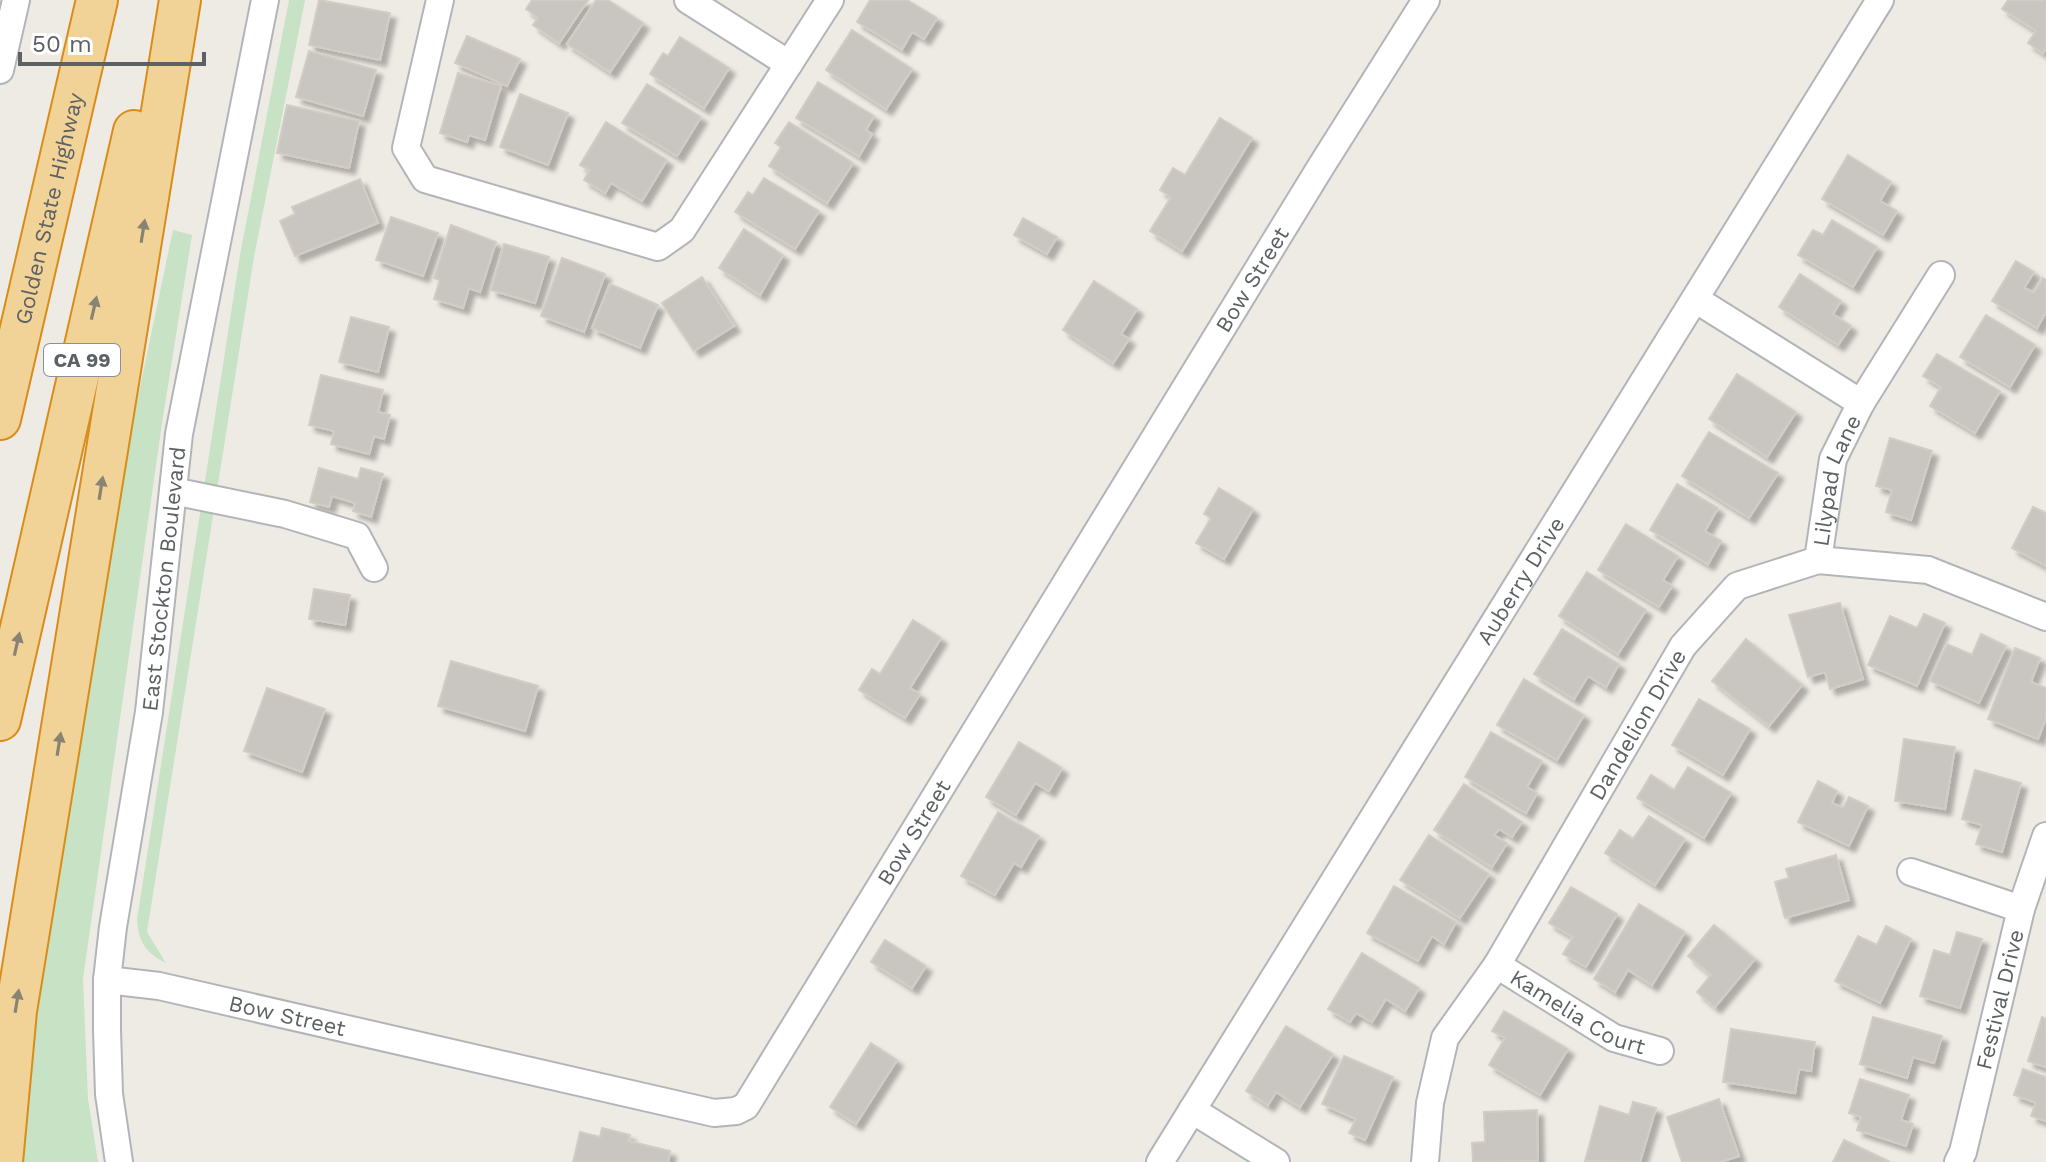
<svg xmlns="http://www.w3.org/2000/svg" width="2046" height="1162" font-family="'Work Sans',sans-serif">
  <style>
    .green { fill: #c7e2c4 }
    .building { fill: #c9c6c2; stroke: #d2ccc4; stroke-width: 2; filter: url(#shadow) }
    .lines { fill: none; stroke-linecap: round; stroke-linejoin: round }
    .minor-casing { stroke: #b2b5b8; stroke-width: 30 }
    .highway-casing { stroke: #da8c19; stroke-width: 44 }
    .minor { stroke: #fff; stroke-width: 26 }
    .highway { stroke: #f1d398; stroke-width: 40 }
    .oneway { fill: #898374 }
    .labels { text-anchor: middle; stroke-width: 6; stroke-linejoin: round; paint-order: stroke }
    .shield { fill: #fff; stroke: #8e9092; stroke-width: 2 }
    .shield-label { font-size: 20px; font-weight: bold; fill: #5d6164 }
    .street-label { font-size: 22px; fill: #5d6164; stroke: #fff }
  </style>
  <defs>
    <filter id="shadow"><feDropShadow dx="6" dy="6" stdDeviation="2" flood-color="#0004"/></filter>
  </defs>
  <rect width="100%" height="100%" fill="#eeebe5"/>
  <g class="green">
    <path d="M289 0H305L254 257 147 932 166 963C146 953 139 943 137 920L240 255Z"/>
    <path d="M173 230 192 235 162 423 83 979 88 1099 98 1162H15L89 630Z"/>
  </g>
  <g class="building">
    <path d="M319 0 390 13 380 60 309 45Z"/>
    <path d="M532 0H588L559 43 533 25 538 18 526 9Z"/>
    <path d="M596 0H608L643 23 610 72 567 44Z"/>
    <path d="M870 0H907L937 18 924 39 912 32 902 49 857 22Z"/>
    <path d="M2008 0H2046V48L2043 53 2028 43 2036 31 2002 9Z"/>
    <path d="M852 30 912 69 886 109 826 70Z"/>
    <path d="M467 36 520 59 507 86 455 63Z"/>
    <path d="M680 37 729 68 704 108 650 74 663 53 668 56Z"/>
    <path d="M309 51 376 70 363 116 296 97Z"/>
    <path d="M458 73 501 86 485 140 469 135 467 142 440 133Z"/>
    <path d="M818 82 874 116 866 130 872 134 859 156 796 118Z"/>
    <path d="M647 84 701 117 677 156 622 123Z"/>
    <path d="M520 94 568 113 548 165 500 147Z"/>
    <path d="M287 105 359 121 349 168 277 153Z"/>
    <path d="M1220 118 1252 138 1182 251 1150 231 1171 197 1160 190 1173 168 1185 175Z"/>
    <path d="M606 122 667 160 642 201 611 183 605 193 584 180 590 170 580 165Z"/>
    <path d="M789 122 853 163 827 203 769 166 781 147 775 143Z"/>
    <path d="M1848 155 1891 182 1880 201 1897 211 1883 235 1822 199Z"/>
    <path d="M764 178 819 211 795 249 735 212 748 192 753 195Z"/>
    <path d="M360 179 378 223 295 256 280 221 295 214 292 207Z"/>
    <path d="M391 217 438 233 423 276 376 260Z"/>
    <path d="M1023 218 1057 237 1047 254 1014 235Z"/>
    <path d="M1832 220 1877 247 1853 287 1798 255 1813 230 1823 235Z"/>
    <path d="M451 225 496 242 480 292 469 288 463 308 434 299 440 280 434 278Z"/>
    <path d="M744 229 783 255 760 295 719 268Z"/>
    <path d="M504 244 549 257 535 303 491 290Z"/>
    <path d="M562 258 605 274 584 332 541 316Z"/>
    <path d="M2016 261 2034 272 2024 288 2034 293 2043 278 2046 280V312L2037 328 1992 301Z"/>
    <path d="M1800 274 1841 301 1833 314 1851 326 1838 345 1779 307Z"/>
    <path d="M702 277 734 326 694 351 662 303Z"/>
    <path d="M1094 281 1137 309 1121 334 1129 339 1113 363 1063 330Z"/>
    <path d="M610 284 658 305 640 348 592 328Z"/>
    <path d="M1986 315 2035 345 2010 387 1960 357Z"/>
    <path d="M351 317 389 327 378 372 339 362Z"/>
    <path d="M1937 354 2000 391 1975 433 1930 406 1941 387 1923 376Z"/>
    <path d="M1737 374 1796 412 1767 457 1709 419Z"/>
    <path d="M321 375 383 390 378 412 390 415 384 439 374 436 369 454 331 444 334 431 309 425Z"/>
    <path d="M1709 432 1778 473 1749 518 1682 476Z"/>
    <path d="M1890 438 1932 451 1911 520 1886 512 1892 490 1876 486Z"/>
    <path d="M319 468 358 479 361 468 383 474 371 517 353 511 355 503 332 496 329 507 310 502Z"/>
    <path d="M1677 484 1718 508 1705 531 1721 541 1708 564 1650 530Z"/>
    <path d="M1219 488 1253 509 1224 559 1196 543 1211 518 1204 514Z"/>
    <path d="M2033 507 2046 513V566L2012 548Z"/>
    <path d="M1626 524 1678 556 1663 580 1672 586 1659 607 1598 570Z"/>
    <path d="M1587 572 1646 610 1618 654 1559 616Z"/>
    <path d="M314 589 350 595 345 625 309 619Z"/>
    <path d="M1840 603 1863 679 1830 689 1825 672 1808 677 1789 615Z"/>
    <path d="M1924 614 1945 623 1917 686 1868 665 1890 616 1917 628Z"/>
    <path d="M913 620 941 638 910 688 920 694 905 718 859 690 872 669 880 674Z"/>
    <path d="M1562 629 1619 664 1606 687 1588 676 1574 699 1534 674Z"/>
    <path d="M1981 634 2006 646 1979 703 1930 681 1947 644 1972 655Z"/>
    <path d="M1746 639 1802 685 1769 726 1712 681Z"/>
    <path d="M2015 648 2040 658 2031 682 2046 688V718L2038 739 1988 719Z"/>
    <path d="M451 661 538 686 525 731 438 706Z"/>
    <path d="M1524 679 1584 715 1557 760 1497 725Z"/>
    <path d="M267 688 325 709 302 772 244 751Z"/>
    <path d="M1699 699 1750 729 1723 775 1672 745Z"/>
    <path d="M1491 732 1542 761 1527 787 1537 793 1526 813 1465 777Z"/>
    <path d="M1904 739 1955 747 1945 809 1895 801Z"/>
    <path d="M1019 742 1062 768 1049 791 1035 783 1016 815 986 797Z"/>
    <path d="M1688 767 1731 793 1704 838 1637 798 1651 775 1674 790Z"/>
    <path d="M1975 770 2021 783 2002 852 1976 844 1982 825 1962 819Z"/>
    <path d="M1818 781 1837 791 1832 803 1843 808 1849 797 1868 806 1849 846 1798 822Z"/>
    <path d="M1464 784 1522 822 1512 837 1499 829 1494 835 1507 843 1492 867 1434 830Z"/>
    <path d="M998 812 1039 836 1021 867 1014 863 995 895 961 876Z"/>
    <path d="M1649 816 1685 839 1655 885 1605 853 1620 830 1633 839Z"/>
    <path d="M1429 835 1489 874 1460 918 1400 880Z"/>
    <path d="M1836 855 1849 900 1785 918 1775 882 1789 878 1786 869Z"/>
    <path d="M1394 886 1456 922 1444 944 1432 936 1418 961 1367 933Z"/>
    <path d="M1571 887 1617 914 1586 967 1563 954 1573 937 1549 923Z"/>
    <path d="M1639 904 1685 932 1652 985 1628 970 1615 992 1594 979Z"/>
    <path d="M1714 925 1755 959 1715 1007 1697 992 1711 975 1688 956Z"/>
    <path d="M1886 926 1911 939 1880 1003 1835 981 1858 936 1877 945Z"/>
    <path d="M1957 932 1982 939 1960 1008 1920 996 1934 950 1950 955Z"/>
    <path d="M885 940 926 966 912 988 871 962Z"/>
    <path d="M1362 953 1419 988 1405 1011 1386 999 1372 1022 1356 1013 1350 1022 1328 1009Z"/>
    <path d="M1504 1011 1568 1049 1540 1095 1489 1065 1505 1038 1492 1031Z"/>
    <path d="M1873 1017 1942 1036 1934 1063 1913 1057 1907 1078 1860 1064Z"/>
    <path d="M2042 1017 2046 1019V1067L2028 1061Z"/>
    <path d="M1286 1026 1333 1054 1300 1107 1276 1092 1268 1105 1246 1091Z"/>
    <path d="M1731 1029 1815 1042 1811 1071 1799 1069 1795 1093 1723 1082Z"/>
    <path d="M871 1043 897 1060 856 1124 830 1107Z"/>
    <path d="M1344 1056 1393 1077 1365 1140 1349 1133 1356 1119 1322 1104Z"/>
    <path d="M2023 1069 2046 1077V1121L2031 1116 2036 1103 2014 1095Z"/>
    <path d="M1860 1079 1909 1095 1901 1120 1913 1124 1906 1146 1857 1130 1861 1117 1849 1113Z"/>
    <path d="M1719 1099 1739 1156 1720 1162H1682L1667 1117Z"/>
    <path d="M1633 1102 1656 1108 1640 1162 1585 1161 1600 1106 1629 1115Z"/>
    <path d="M1537 1110 1538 1161 1473 1162 1472 1143 1485 1142 1484 1112Z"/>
    <path d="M602 1128 630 1135 628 1141 670 1151 668 1162H573L580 1132 600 1137Z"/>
    <path d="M1844 1140 1890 1162H1833Z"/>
  </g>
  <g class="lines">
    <defs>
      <g id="minor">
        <path d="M440 0 406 148 425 179 658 247 682 230 830 0"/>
        <path d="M688 0 789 64"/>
        <path d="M0 70 16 0"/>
        <path d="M1695 299 1861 403"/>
        <path d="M173 491 285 514 357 536 374 568"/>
        <path id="s1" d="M1818 560 1833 459 1861 403 1941 275"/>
        <path d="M1911 872 2021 909"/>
        <path id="s2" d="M1497 965 1614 1038 1660 1051"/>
        <path id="s3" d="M107 980 159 986 714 1113 736 1111 746 1106 1320 168 1426 0"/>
        <path d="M1192 1110 1276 1162"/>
        <path id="s4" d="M119 1162 109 1094 107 1030V980L113 927 149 712 179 434 265 0"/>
        <path id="s5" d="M1160 1162 1880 0"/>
        <path id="s6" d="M1425 1162 1430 1103 1445 1038 1497 965 1683 646 1737 586 1818 560 1928 570 2046 617"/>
        <path id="s7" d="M1958 1162 1963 1152 2021 909 2046 836"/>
      </g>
      <g id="highway">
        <path id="s8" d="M0 419 97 0"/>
        <path d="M0 720 134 131"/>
        <path d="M2 1162 16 1011 180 0"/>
      </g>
    </defs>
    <use href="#minor" class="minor-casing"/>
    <use href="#highway" class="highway-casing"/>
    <use href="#minor" class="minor"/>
    <use href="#highway" class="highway"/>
  </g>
  <defs><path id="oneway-solid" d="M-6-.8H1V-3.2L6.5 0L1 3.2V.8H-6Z" transform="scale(2)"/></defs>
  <g class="oneway">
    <use href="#oneway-solid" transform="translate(143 231) rotate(-81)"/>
    <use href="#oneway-solid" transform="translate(94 308) rotate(-77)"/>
    <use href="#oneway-solid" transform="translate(101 488) rotate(-81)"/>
    <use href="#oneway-solid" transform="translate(17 644) rotate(-77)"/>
    <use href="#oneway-solid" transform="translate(59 744) rotate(-81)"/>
    <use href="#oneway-solid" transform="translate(17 1001) rotate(-81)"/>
  </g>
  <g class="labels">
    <rect class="shield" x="44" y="344" width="76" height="32" rx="6"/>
    <g class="shield-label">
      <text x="82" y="367">CA 99</text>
    </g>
    <g class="street-label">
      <text dy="8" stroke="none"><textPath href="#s8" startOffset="216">Golden State Highway</textPath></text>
      <text dy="8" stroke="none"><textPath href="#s3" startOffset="1624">Bow Street</textPath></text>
      <text dy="8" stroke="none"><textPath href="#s1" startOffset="82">Lilypad Lane</textPath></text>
      <text dy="8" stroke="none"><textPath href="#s4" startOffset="588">East Stockton Boulevard</textPath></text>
      <text dy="8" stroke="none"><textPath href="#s5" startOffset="684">Auberry Drive</textPath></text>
      <text dy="8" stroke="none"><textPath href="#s6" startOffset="494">Dandelion Drive</textPath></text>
      <text dy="8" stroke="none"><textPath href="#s3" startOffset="976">Bow Street</textPath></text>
      <text dy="8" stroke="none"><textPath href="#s7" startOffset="168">Festival Drive</textPath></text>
      <text dy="8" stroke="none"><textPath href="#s2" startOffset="94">Kamelia Court</textPath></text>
      <text dy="8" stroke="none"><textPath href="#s3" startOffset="184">Bow Street</textPath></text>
    </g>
  </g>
  <path d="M20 52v12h184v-12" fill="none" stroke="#5d6164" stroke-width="4"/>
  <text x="32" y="52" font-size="24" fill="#5d6164" stroke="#ffffff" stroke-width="6" paint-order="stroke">50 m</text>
</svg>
